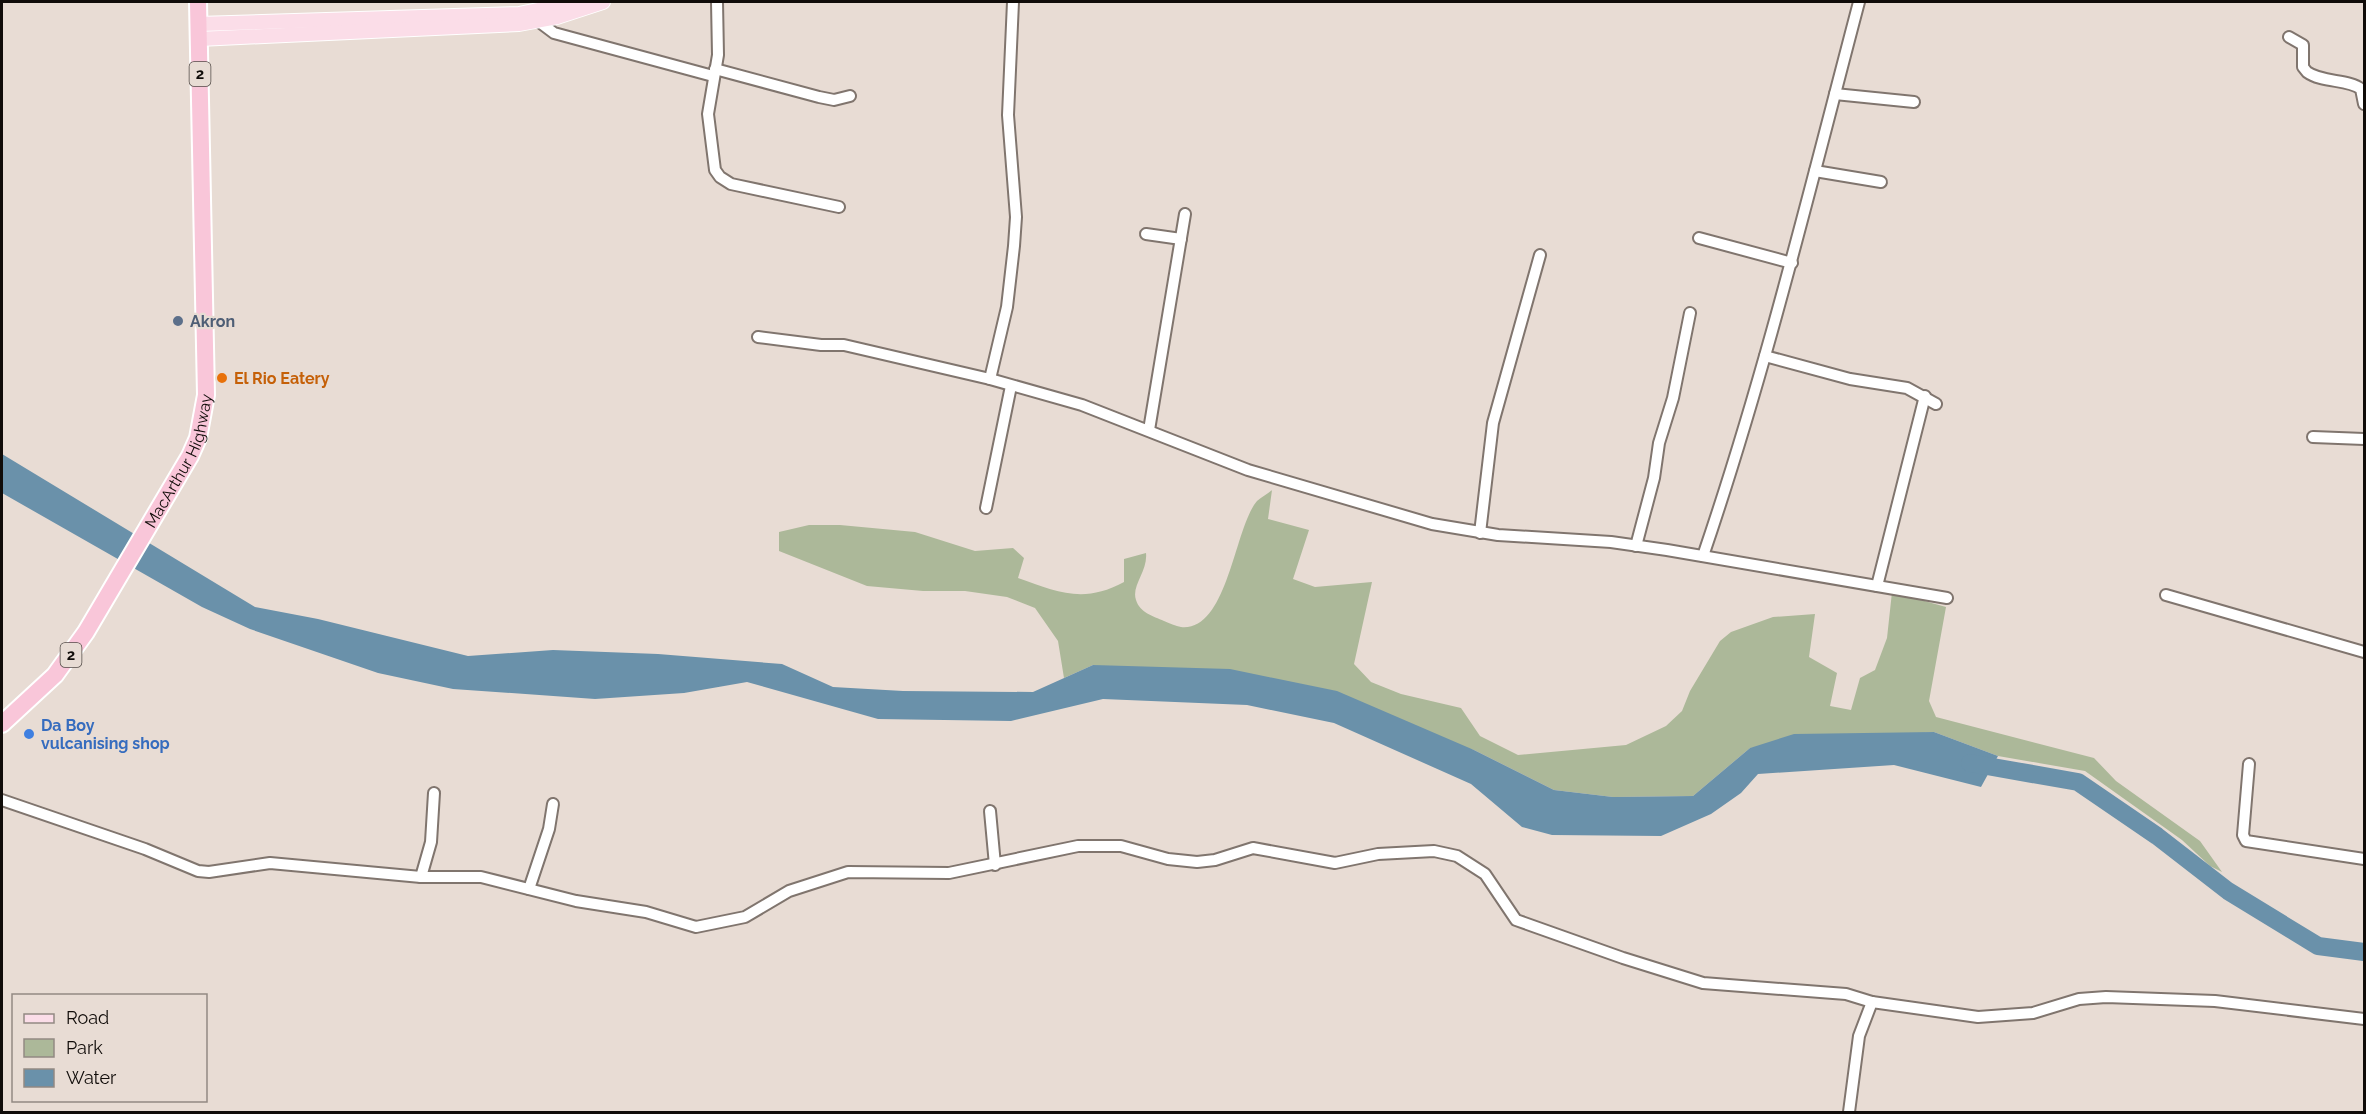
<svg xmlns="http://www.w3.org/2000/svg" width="2366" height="1114" font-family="Raleway,sans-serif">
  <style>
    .green { fill: #acb899 }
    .water { fill: #6a91aa }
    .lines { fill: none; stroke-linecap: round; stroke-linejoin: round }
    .river { stroke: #6a91aa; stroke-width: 18 }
    .minor-casing { stroke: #80756e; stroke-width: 14 }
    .major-casing { stroke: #fff; stroke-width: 16 }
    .highway-casing { stroke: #fff; stroke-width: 20 }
    .minor { stroke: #fff; stroke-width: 10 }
    .major { stroke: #fbdde8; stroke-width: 14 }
    .highway { stroke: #f9c6d9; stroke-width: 16 }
    .service-dot { fill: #5c6f8a; stroke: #e8dcd4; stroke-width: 2 }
    .food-dot { fill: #e8710a; stroke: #e8dcd4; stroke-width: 2 }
    .shop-dot { fill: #3f7fe0; stroke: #e8dcd4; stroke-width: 2 }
    .labels { text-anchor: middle; stroke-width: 4.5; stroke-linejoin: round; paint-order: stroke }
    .shield { fill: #e8dcd4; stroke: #514a46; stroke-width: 1.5 }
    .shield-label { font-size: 15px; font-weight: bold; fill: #100c09 }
    .service-label { font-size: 16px; font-weight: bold; fill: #4e5e75; stroke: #e8dcd4; text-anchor: start }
    .food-label { font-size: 16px; font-weight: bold; fill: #c56008; stroke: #e8dcd4; text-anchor: start }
    .street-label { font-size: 16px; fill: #100c09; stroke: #e8dcd4 }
    .shop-label { font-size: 16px; font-weight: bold; fill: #366cbe; stroke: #e8dcd4; text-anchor: start }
  </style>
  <rect width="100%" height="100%" fill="#e8dcd4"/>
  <path class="green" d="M1272 490 1268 519 1309 530 1293 579 1315 587 1372 582 1354 664 1371 682 1401 694 1461 708 1480 736 1518 755 1626 745 1666 726 1682 711 1690 691 1720 641 1731 632 1773 617 1815 614 1809 657 1837 673 1830 706 1851 710 1860 678 1875 670 1887 638 1892 592 1946 607 1929 701 1936 717 2094 758 2116 781 2200 841 2222 872 2210 866 2182 840 2085 771 1998 756 1934 732 1750 748 1693 796 1613 797 1554 790 1474 750 1093 665 1064 678 1058 641 1035 608 1007 597 965 591H923L867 586 779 551V532L809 525H840L915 532 975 551 1013 548 1024 558 1018 578C1057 592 1084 604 1124 582V559L1146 553C1148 571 1131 586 1136 600 1140 613 1153 616 1164 621 1169 623 1176 626 1181 627 1228 632 1234 528 1257 501 1261 497 1268 494 1272 490Z"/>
  <path class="water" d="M2 454 255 607 318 619 468 656 553 650 658 654 782 664 833 687 903 691 1033 692 1093 665 1230 669 1337 691 1474 750 1554 790 1613 797 1693 796 1750 748 1794 734 1934 732 1998 756 1981 787 1894 765 1758 774 1741 793 1711 814 1661 836 1552 835 1522 827 1471 784 1334 723 1247 705 1103 699 1011 721 878 719 747 682 684 693 595 699 453 689 378 673 250 629 202 607 2 493Z"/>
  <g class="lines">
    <path class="river" d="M1970 763 2078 782 2157 836 2228 891 2318 946 2364 952"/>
    <defs>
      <g id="minor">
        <path d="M717 2 718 55 708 114 715 170 720 177 731 184 839 207"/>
        <path d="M538 21 554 33 713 76"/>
        <path d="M2289 37 2303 45V67L2307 72C2322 83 2349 79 2361 89L2364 104"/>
        <path d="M715 69 819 97 834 100 850 96"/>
        <path d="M1835 94 1914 102"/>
        <path d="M1815 171 1881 182"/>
        <path d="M1146 234 1181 239"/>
        <path d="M1699 238 1792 263"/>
        <path d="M758 337 821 345H844L990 379 1082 405 1248 470 1432 524 1498 535 1611 542 1667 550 1947 598"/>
        <path d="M1765 356 1850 379 1907 388 1936 404"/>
        <path d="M990 379 1007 307 1014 246 1016 217 1008 115 1013 2"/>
        <path d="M1149 430 1185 214"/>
        <path d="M2313 437 2364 439"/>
        <path d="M986 508 1011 386"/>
        <path d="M1480 533 1493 423 1540 255"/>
        <path d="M1636 546 1654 478 1659 443 1673 398 1690 313"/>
        <path d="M1703 556C1765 374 1810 188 1859 2"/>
        <path d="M1877 586 1925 396"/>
        <path d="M2166 595 2364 652"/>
        <path d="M2249 764 2243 835 2246 841 2364 859"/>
        <path d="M2 800 145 849 198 871 209 872 270 863 421 877H481L576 901 646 912 696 927 745 917 789 891 848 872 949 873 1078 846H1121L1168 859 1197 862 1215 860 1253 848 1335 863 1378 854 1434 851 1457 856 1485 874 1516 920 1623 958 1703 983 1846 994 1872 1002 1978 1017 2033 1013 2079 999 2106 997 2215 1001 2364 1019"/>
        <path d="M990 811 995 865"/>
        <path d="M421 877 431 842 434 793"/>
        <path d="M529 889 549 829 553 804"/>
        <path d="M1849 1112 1859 1036 1872 1002"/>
      </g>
      <g id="major">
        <path d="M198 24 519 14 576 2"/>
        <path d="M199 39 519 24 557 17 603 2"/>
      </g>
      <g id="highway">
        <path id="s1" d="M2 724 55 675 86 632 190 456 198 438 206 395 198 2"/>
      </g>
    </defs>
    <use href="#minor" class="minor-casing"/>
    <use href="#major" class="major-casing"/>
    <use href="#highway" class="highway-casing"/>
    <use href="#minor" class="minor"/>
    <use href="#major" class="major"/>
    <use href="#highway" class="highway"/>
  </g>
  <circle class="service-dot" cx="178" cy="321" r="6"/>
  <circle class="food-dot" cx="222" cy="378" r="6"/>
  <circle class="shop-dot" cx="29" cy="734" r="6"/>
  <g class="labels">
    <g class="shield">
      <rect x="189.5" y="62" width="21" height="24" rx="4.5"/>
      <rect x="60.5" y="643" width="21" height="24" rx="4.5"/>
    </g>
    <g class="shield-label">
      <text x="200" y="79">2</text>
      <text x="71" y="660">2</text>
    </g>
    <g class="service-label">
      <text x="190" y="327">Akron</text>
    </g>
    <g class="food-label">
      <text x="234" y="384">El Rio Eatery</text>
    </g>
    <g class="street-label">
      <text dy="6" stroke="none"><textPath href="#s1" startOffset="321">MacArthur Highway</textPath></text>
    </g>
    <g class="shop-label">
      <text x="41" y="731">Da Boy<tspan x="41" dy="18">vulcanising shop</tspan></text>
    </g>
  </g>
  <rect width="2366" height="1114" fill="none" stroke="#100c09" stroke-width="6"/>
  <rect x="12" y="994" width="195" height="108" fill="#e8dcd4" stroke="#928983" stroke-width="1.5"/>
  <rect x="24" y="1014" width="30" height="9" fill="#fbdde8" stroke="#928983" stroke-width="1.5"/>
  <text x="66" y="1024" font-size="18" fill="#100c09">Road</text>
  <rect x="24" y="1039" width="30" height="18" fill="#acb899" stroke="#928983" stroke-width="1.5"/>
  <text x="66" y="1054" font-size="18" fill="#100c09">Park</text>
  <rect x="24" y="1069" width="30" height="18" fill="#6a91aa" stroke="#928983" stroke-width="1.5"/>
  <text x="66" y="1084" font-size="18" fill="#100c09">Water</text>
</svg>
